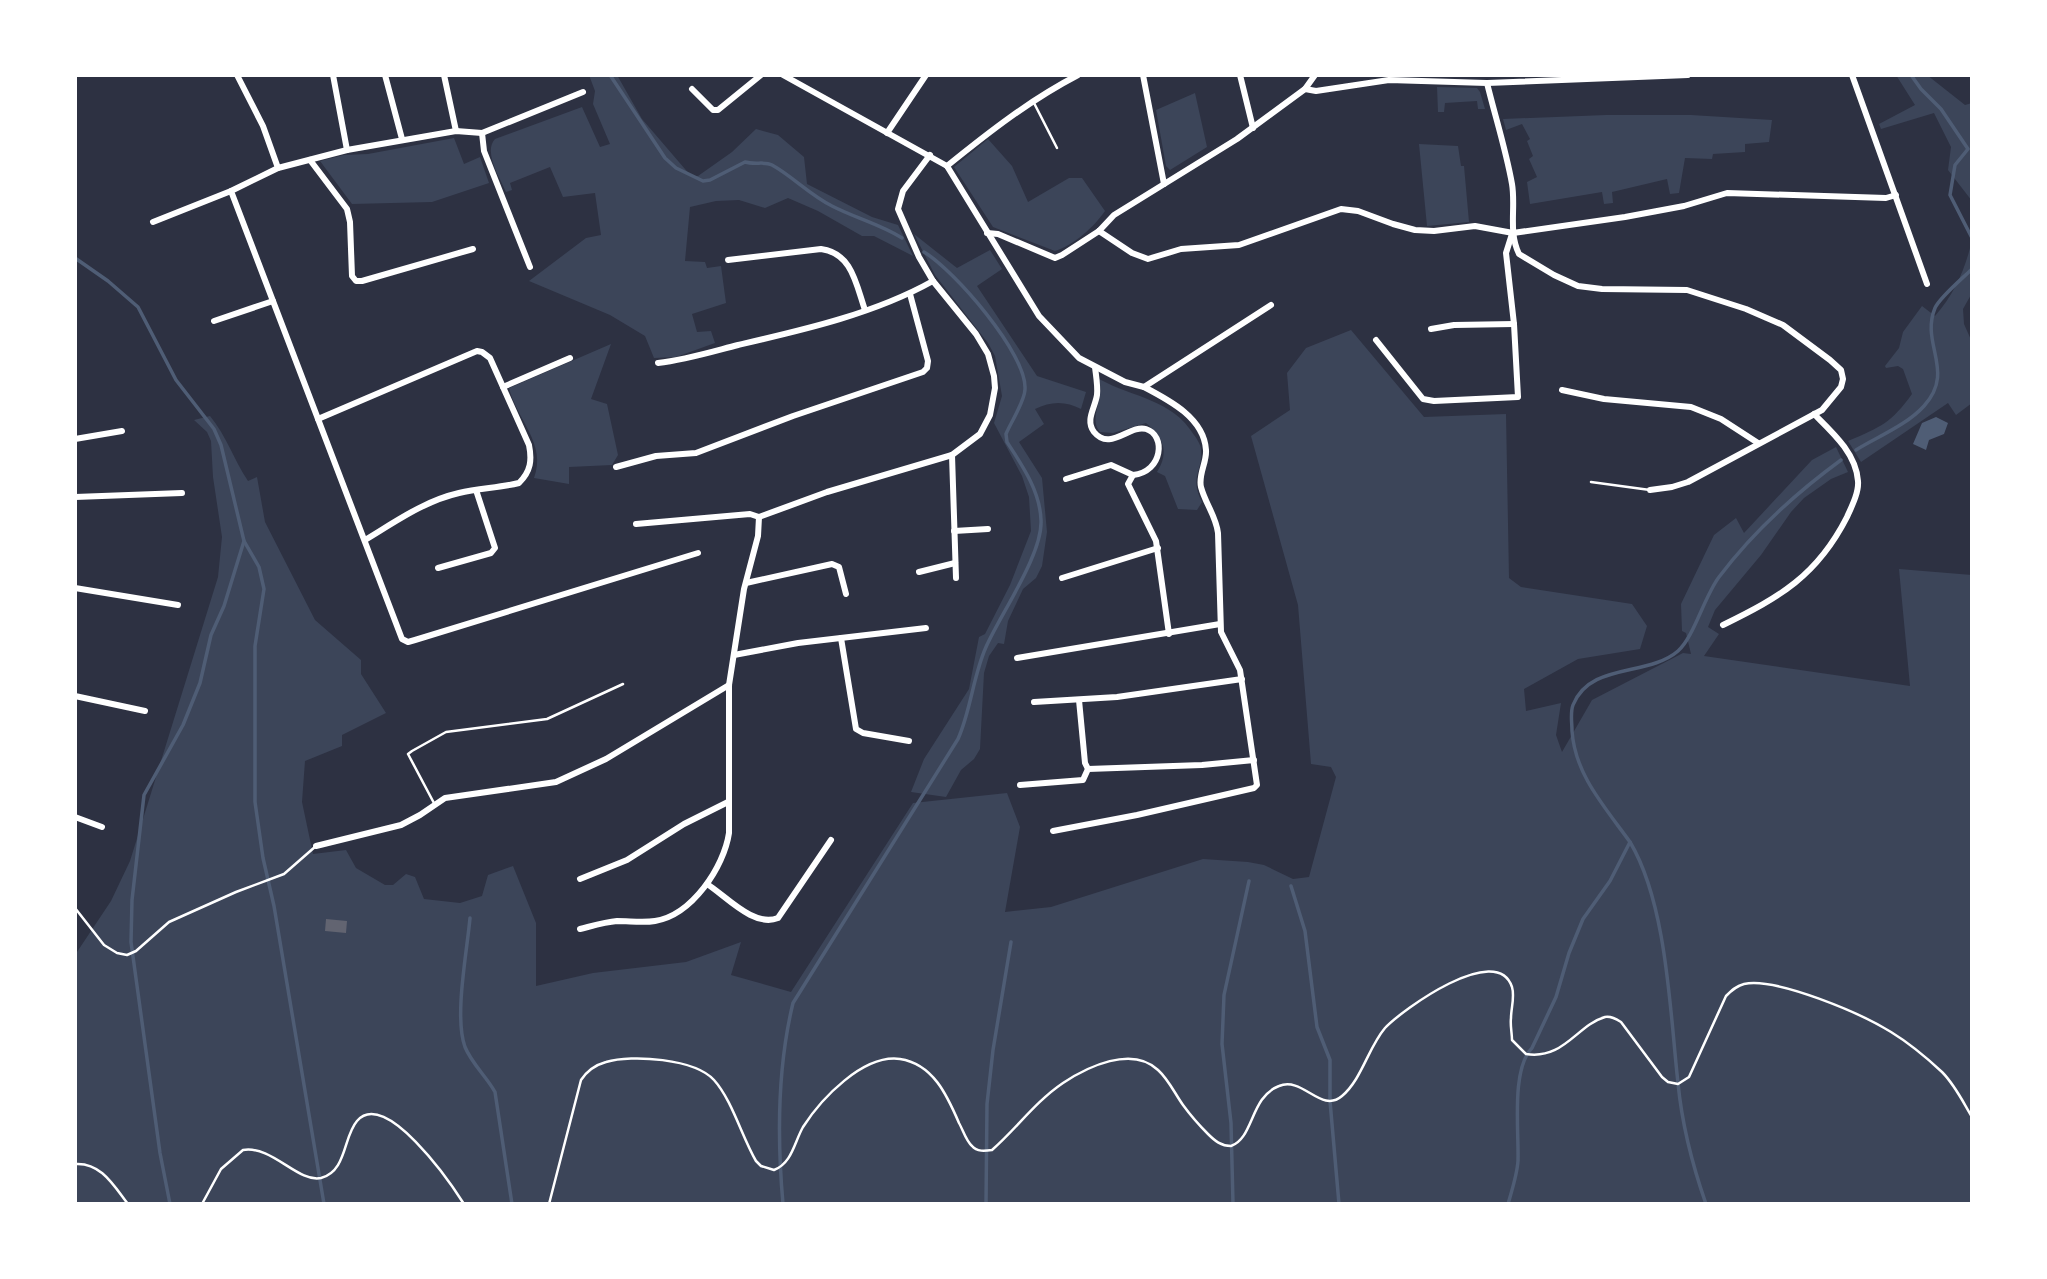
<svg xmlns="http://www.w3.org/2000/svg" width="2047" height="1279" font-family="Lato,sans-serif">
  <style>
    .green { fill: #3c4559 }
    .water { fill: #4f5d75 }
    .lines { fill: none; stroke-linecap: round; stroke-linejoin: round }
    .stream { stroke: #4f5d75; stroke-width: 3.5 }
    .building { fill: #626471 }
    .service { stroke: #fff; stroke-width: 2.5 }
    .minor { stroke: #fff; stroke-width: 6 }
  </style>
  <rect width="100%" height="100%" fill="#2d3142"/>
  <g class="green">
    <path d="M589 75H617L642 119 691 176H698L732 152 756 129 778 135 804 157 807 184 872 217 898 225 913 256 874 236H862L818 211 788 198 765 208 739 200 716 201 690 207 685 261 705 262 707 268 721 266 726 303 692 314 697 332 711 331 715 343 676 357 654 358 645 336 610 315 529 281 586 238 601 235 595 193 563 197 550 167 510 183 512 190 506 192C500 178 483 152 495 139L582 107 600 147 610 144 593 104 595 91Z"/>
    <path d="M1896 75H1927L1965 105 1972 103V201L1948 170 1951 147 1934 113 1881 129 1879 124 1915 105Z"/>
    <path d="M1437 87 1477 88 1480 92 1485 109H1478L1477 101 1445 103 1444 112H1438Z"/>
    <path d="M1195 93 1207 147 1170 170 1166 166 1156 110Z"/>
    <path d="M1606 115H1691L1772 120 1769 142 1745 144V152L1713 154 1712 159 1685 158 1679 193 1670 194 1667 179 1612 192 1613 203 1604 204 1602 192 1530 204 1527 182 1537 177 1529 159 1533 156 1527 141 1530 139 1522 124 1506 130 1503 119Z"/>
    <path d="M454 138 464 164 480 157 489 183 432 202 352 204 320 161 344 155 368 154Z"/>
    <path d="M988 139 1012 166 1028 202 1069 178H1082L1105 211C1094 227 1074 245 1055 251L993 227 954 167Z"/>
    <path d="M1419 144 1458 146 1461 166H1464L1469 222 1427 226Z"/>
    <path d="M914 234 957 268 990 250 1002 269 977 286 1037 376 1086 392 1081 409C1066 401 1051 401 1035 409L1044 424 1019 442 1042 478 1047 532 1042 566 1036 578 1023 589 1008 621 1004 644 998 643 989 656 984 673 980 749 974 759 961 770 946 797 911 792 924 759 969 689 979 637 985 634 1010 585 1031 531 1029 497 1022 476 994 423 1002 396 995 356 988 343 935 275Z"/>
    <path d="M1972 240V293L1963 309 1964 324 1972 342V403L1956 415 1948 403 1861 462 1848 441C1881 427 1891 423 1912 394L1903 369 1898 366 1886 368 1885 366 1899 348 1903 332 1922 306 1935 316C1955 293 1965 270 1972 240Z"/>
    <path d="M1351 330 1424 417 1506 414 1509 578 1521 587 1632 604 1647 626 1640 649 1578 659 1524 689 1526 711 1561 703 1556 735 1562 752 1592 700 1683 653 1691 654 1686 633 1682 631 1681 604 1714 535 1736 518 1744 533 1812 460 1836 447 1848 472 1831 479 1804 498 1791 512 1761 555 1715 610 1708 627 1719 634 1704 656 1910 686 1899 569 1972 575V1204H75V955L111 901 130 861 218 577 222 537 213 477 211 441 207 432 194 420 210 416C226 435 234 460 248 481L257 477 265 522 315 620 361 660V674L386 713 342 735V746L305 761 302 802 313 854 346 850 356 868 385 885H393L406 874 415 877 424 899 460 903 482 896 488 875 513 866 536 923V986L593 973 686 962 741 942 731 975 791 992 913 803 1007 793 1020 827 1005 912 1051 907 1203 859 1248 862 1264 865 1293 879 1309 877 1336 777 1331 767 1311 764 1298 605 1251 436 1290 410 1287 373 1306 348Z"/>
    <path d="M611 344 591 399 607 404 618 455 612 465 569 467V484L534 478C547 444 517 420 509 388Z"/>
    <path d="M1099 379C1134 398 1172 399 1194 435 1197 439 1201 445 1201 450 1203 472 1189 476 1202 502L1197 510 1178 509 1165 476 1157 472C1170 452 1163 437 1146 423L1113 433 1100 432C1088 418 1105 398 1099 379Z"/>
  </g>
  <path class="water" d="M1936 417 1948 423 1944 434 1929 440 1926 450 1913 444 1922 423Z"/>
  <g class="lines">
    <g class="stream">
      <path d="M610 75 665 158 676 168 703 181 710 180 745 162C755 165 765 161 772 165 792 176 810 195 832 206 855 218 880 224 902 238"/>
      <path d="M1911 75 1921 89 1941 109 1968 149 1955 165 1950 195 1972 238"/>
      <path d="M75 258 108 281 138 307 176 380 214 429 221 445 244 541 259 567 264 589 255 646V802L263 858 274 906 324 1204"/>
      <path d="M1856 450C1877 437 1907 425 1924 406 1956 371 1920 344 1935 308 1940 297 1963 278 1972 269"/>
      <path d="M1630 842C1667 904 1670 1012 1678 1083 1682 1125 1692 1164 1706 1204"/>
      <path d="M1291 886 1305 931 1317 1027 1330 1060V1101L1339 1204"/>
      <path d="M470 918C467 952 454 1017 465 1047 472 1064 486 1076 495 1092L512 1204"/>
      <path d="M170 1204 160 1153 131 942 132 900 144 795 183 725 200 683 211 635 224 606 244 541"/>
      <path d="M783 1204C777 1137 777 1069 793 1003L958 739C971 710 973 676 986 647 1001 613 1043 554 1041 520 1040 491 1022 465 1007 442L1006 434C1011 422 1025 401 1025 389 1027 354 954 270 924 252"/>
      <path d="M986 1204 987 1104 993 1050 1011 942"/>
      <path d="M1233 1204 1231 1123 1222 1044 1224 995 1249 881"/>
      <path d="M1508 1204C1512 1190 1517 1175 1518 1161 1519 1131 1511 1069 1532 1048L1556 997 1569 953 1583 919 1610 881 1630 842C1605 807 1575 775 1572 731 1572 722 1570 713 1573 705 1590 662 1648 677 1678 651 1694 637 1704 597 1719 577 1753 532 1796 493 1841 460"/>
    </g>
  </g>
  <path class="building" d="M326 919 347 921 346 933 325 931Z"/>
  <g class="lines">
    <g class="service">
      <path d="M1033 101 1057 148"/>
      <path d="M1591 482 1650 490"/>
      <path d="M435 805 408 754 412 751 446 732 547 719 623 684"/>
      <path d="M75 908 104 945 117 953 127 955 136 951 169 922 236 892 284 874 316 846"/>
      <path d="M75 1164C101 1162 114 1186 128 1204"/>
      <path d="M202 1204 221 1169 243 1150C272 1145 298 1183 321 1178 347 1171 343 1137 357 1121 385 1088 450 1182 464 1204"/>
      <path d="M549 1204 581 1080C587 1071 595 1065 606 1062 632 1054 695 1059 714 1080 732 1100 742 1137 756 1161L761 1166 774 1170C792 1163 794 1143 803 1127 821 1099 863 1054 900 1059 933 1064 947 1095 959 1123 963 1130 966 1141 972 1146 977 1152 985 1151 992 1150 1017 1128 1035 1102 1063 1083 1087 1067 1132 1045 1158 1070 1169 1080 1175 1094 1183 1105 1191 1116 1199 1125 1208 1134 1215 1141 1221 1146 1231 1146 1254 1138 1250 1097 1279 1086 1303 1076 1321 1114 1342 1096 1362 1079 1368 1048 1385 1028 1402 1010 1497 941 1512 987 1515 997 1511 1008 1511 1018 1510 1025 1512 1033 1512 1040L1526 1054C1564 1060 1577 1025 1605 1017 1611 1016 1616 1019 1621 1022L1662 1077 1668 1082 1678 1084 1689 1077 1726 996C1731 991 1736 986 1744 984 1777 977 1862 1014 1891 1032 1909 1043 1927 1058 1942 1072 1955 1085 1963 1102 1972 1117"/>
    </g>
    <g class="minor">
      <path d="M237 75 263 126 278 168"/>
      <path d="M333 75 347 150"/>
      <path d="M385 75 402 139"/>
      <path d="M444 75 456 131"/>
      <path d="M783 75 947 166 1039 316 1079 358 1125 382 1144 387 1271 305"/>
      <path d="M1143 75 1164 184"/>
      <path d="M1240 75 1253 128"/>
      <path d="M1852 75 1927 284"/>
      <path d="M1487 83 1688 75"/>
      <path d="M692 89 713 110H718L761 75"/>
      <path d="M1305 89 1315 75"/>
      <path d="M583 92 482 133 456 131 347 150 278 168 231 191 402 639 408 642 415 640 698 553"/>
      <path d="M482 133 484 151 530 267"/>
      <path d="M887 133 926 75"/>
      <path d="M310 160 347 209 350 222 352 276 356 281H362L473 249"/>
      <path d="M947 166C989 132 1030 100 1078 75"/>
      <path d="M153 222 231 191"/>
      <path d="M1099 231 1132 253 1148 259 1181 249 1239 245 1341 209 1358 211 1393 224 1415 230 1434 231 1475 226 1513 233 1625 217 1684 206 1727 193 1886 198 1896 195"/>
      <path d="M987 233 998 234 1055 258 1062 255 1099 231 1114 215 1237 139 1305 89 1316 91 1389 80 1487 83C1495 116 1506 150 1512 184 1516 207 1508 232 1519 254L1554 275 1578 286 1602 289 1687 290 1746 309 1783 325 1830 360 1841 370 1843 379 1841 387 1822 410 1688 482 1672 487 1650 490"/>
      <path d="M728 260 821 249C852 253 856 284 865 310"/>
      <path d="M214 321 273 301"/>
      <path d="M1431 329 1454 325 1514 324"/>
      <path d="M1376 340 1423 399 1434 401 1518 397 1514 324 1506 253 1512 234"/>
      <path d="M658 363C685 360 711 352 738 345 803 330 874 314 933 281"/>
      <path d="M1095 367C1096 376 1098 386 1097 395 1095 408 1085 420 1094 432 1110 452 1130 424 1146 429 1166 435 1163 472 1133 475"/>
      <path d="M503 387 570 358"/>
      <path d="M1562 390 1604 399 1691 407 1721 419 1758 443"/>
      <path d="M318 419 477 351 482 352 490 358 529 445C532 460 531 471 519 483 499 488 479 488 459 493 424 501 395 522 365 540"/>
      <path d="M75 439 122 431"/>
      <path d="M952 455 956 578"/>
      <path d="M616 467 656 456 696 453 793 416 923 372 927 368 928 361 910 294"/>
      <path d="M1066 479 1111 465 1133 475 1128 484 1156 541 1169 634"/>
      <path d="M75 497 182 493"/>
      <path d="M636 524 750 514 759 517 827 492 952 455 980 434 990 415 995 388 994 376 988 354 976 334 933 281 919 257 898 209 903 191 930 155"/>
      <path d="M954 531 988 529"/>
      <path d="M438 568 491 553 495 548 476 490"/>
      <path d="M919 572 955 563"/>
      <path d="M1062 578 1158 548"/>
      <path d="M746 583 832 564 839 567 846 594"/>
      <path d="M75 588 178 605"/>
      <path d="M1723 625C1780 597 1817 576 1847 517 1852 506 1859 492 1858 481 1856 453 1832 432 1814 414"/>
      <path d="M841 638 856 729 863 733 909 741"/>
      <path d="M734 655 798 643 926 628"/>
      <path d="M1017 658 1220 624"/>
      <path d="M75 696 145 711"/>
      <path d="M1079 700 1085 763 1088 769 1202 765 1254 760"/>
      <path d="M1034 702 1117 697 1242 679"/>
      <path d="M1020 785 1083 780 1088 769"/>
      <path d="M75 817 102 827"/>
      <path d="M1053 831 1137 815 1254 788 1257 785 1240 670 1221 632 1218 533C1216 516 1205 503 1201 487 1198 475 1207 462 1206 450 1204 418 1169 400 1144 387"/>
      <path d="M316 846 401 825 420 815 445 798 556 782 606 759 729 685"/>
      <path d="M580 879 627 860 684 824 728 802"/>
      <path d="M707 884C726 896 754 928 778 918L831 840"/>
      <path d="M580 929C592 926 605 922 617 921 630 921 643 923 655 921 692 915 724 867 729 833V685L744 589 758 536 759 517"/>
    </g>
  </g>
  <rect width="2047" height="1279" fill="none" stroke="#ffffff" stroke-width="154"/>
</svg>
